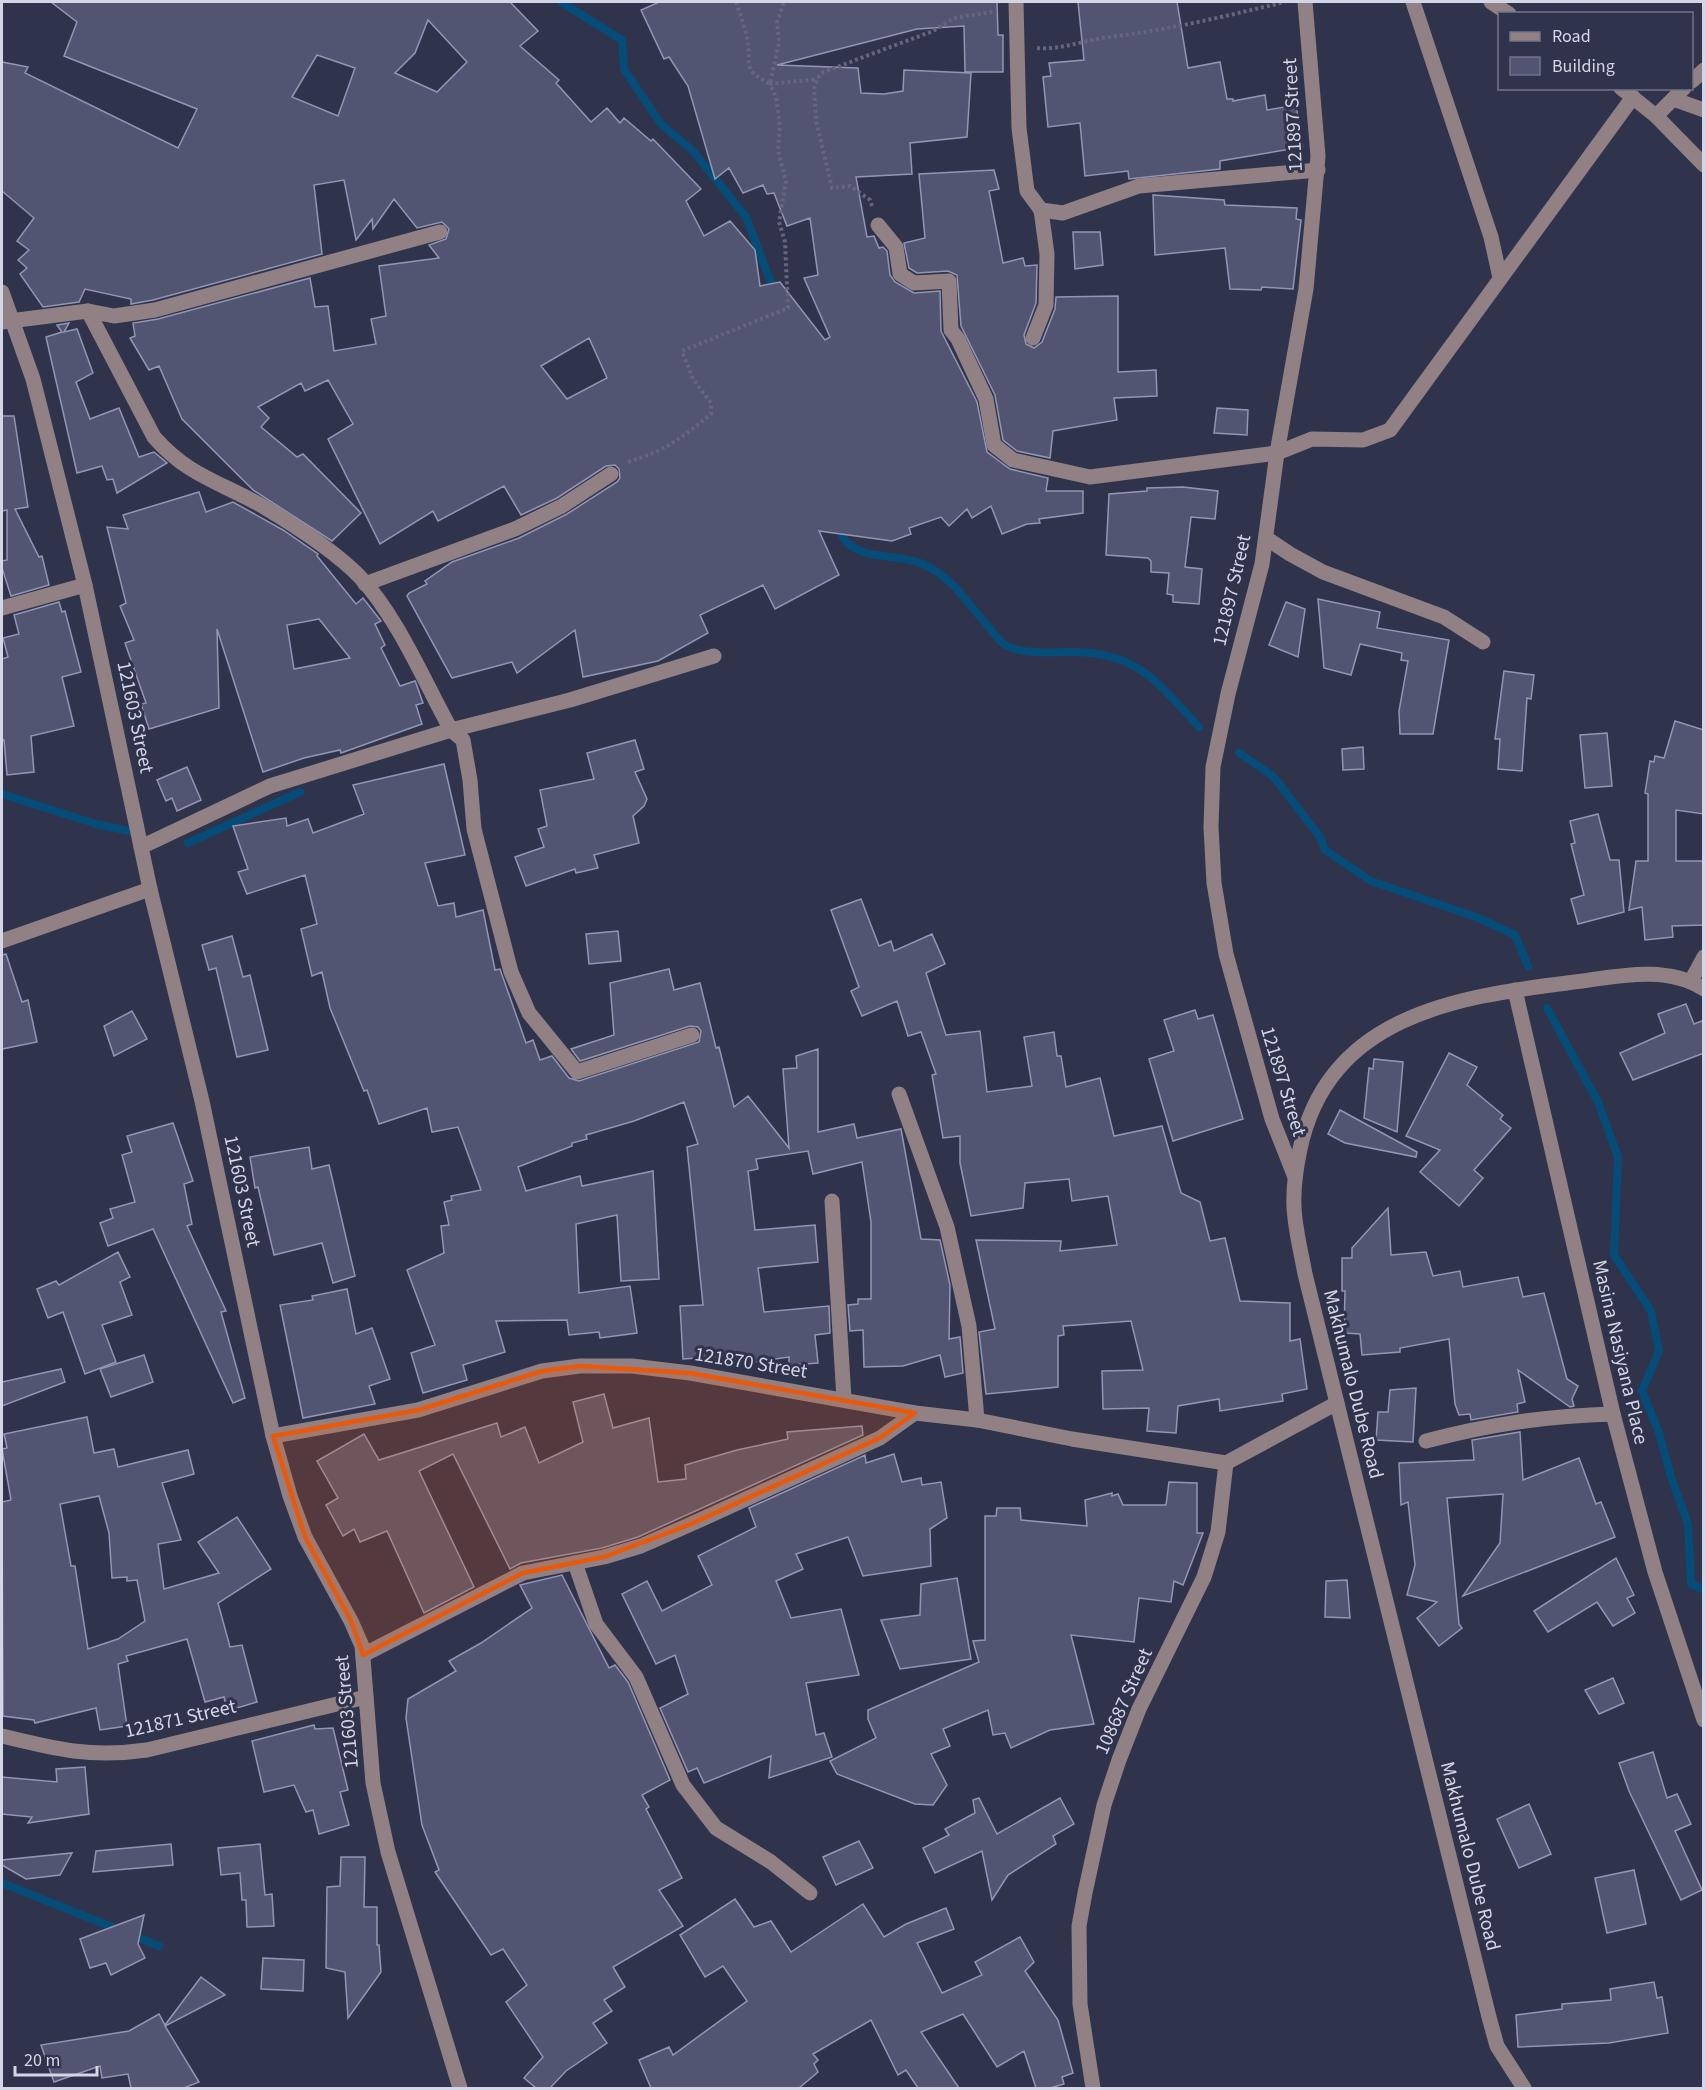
<svg xmlns="http://www.w3.org/2000/svg" width="1705" height="2090" font-family="'Source Sans 3',sans-serif">
  <style>
    .lines { fill: none; stroke-linecap: round; stroke-linejoin: round }
    .stream { stroke: #064c79; stroke-width: 8 }
    .building { fill: #525571; stroke: #9296b4; stroke-width: 1.5; fill-rule: evenodd }
    .path { stroke: #63667c; stroke-width: 4; stroke-dasharray: 3 3; stroke-linecap: butt }
    .minor { stroke: #918185; stroke-width: 15 }
    .marked { fill: #e8590c; fill-opacity: 0.2; stroke: #e8590c; stroke-width: 4.5; stroke-linejoin: round }
    .labels { text-anchor: middle; stroke-width: 6; stroke-linejoin: round; paint-order: stroke }
    .street-label { font-size: 20px; fill: #d3d6e6; stroke: #30334c }
  </style>
  <rect width="100%" height="100%" fill="#30334c"/>
  <g class="lines">
    <g class="stream">
      <path d="M561 2 622 40 624 69 661 124 693 151 746 217 775 293"/>
      <path d="M838 525C848 565 894 551 923 564 954 578 969 606 991 630 995 635 1001 644 1007 646 1025 655 1052 652 1071 652 1138 652 1157 682 1199 727"/>
      <path d="M1239 753 1273 776 1320 837 1325 850 1371 881 1476 917 1515 935 1528 966"/>
      <path d="M2 794 96 824 129 831"/>
      <path d="M188 843 300 792"/>
      <path d="M1547 1008 1598 1102 1618 1157 1614 1255 1651 1311 1659 1351 1642 1391 1658 1430 1672 1480 1688 1524 1691 1584 1704 1590"/>
      <path d="M2 1883 159 1946"/>
    </g>
  </g>
  <g class="building">
    <path d="M51 2H510L538 31 520 46 559 80 556 83 591 122 607 108 620 123 624 118 651 141 653 139 701 189 686 201 704 236 730 221 755 250 760 286 780 282 825 340 830 337 804 278 818 275 810 218 787 226 774 193 767 194 763 185 743 193 729 168 715 179 688 86 669 57 664 59 641 10 659 2H997L998 35H1003V72H965L964 26 917 29 777 65 858 68 861 93 884 94 903 91 904 70 971 73 967 137 910 143 912 174 856 177 867 237 874 236 879 248 883 247 887 251 890 275 895 282 914 293 940 291 941 331 977 402 987 452 1010 469 1048 478 1046 491H1083V513L1039 519 1040 523 1027 524 1002 534 991 506 972 518 967 509 949 526 941 517 909 528 911 534 892 541 819 531 839 575 775 609 763 585 700 615 708 633 658 661 583 677 575 630 517 673 512 662 452 678 407 596 409 593 427 584 425 581 452 562 519 538 567 514 617 482 620 478 619 469 615 465 606 466 557 498 521 515 504 486 438 521 433 511 380 544 328 439 353 424 328 380 305 391 301 383 258 407 269 418 261 427 297 457 303 454 361 513 332 541 253 490 182 419 159 366 149 370 130 338 135 336 133 323 158 319 310 278 315 307 328 306 334 351 376 344 371 319 386 316 379 266 439 258 429 245 446 239 449 229 442 222 417 228 394 199 373 229 372 219 356 240 344 180 314 185 322 254 153 300 131 304V299L85 289 79 302 43 307 20 274 27 268 18 260 29 250 17 241 34 218 2 191V62L28 67 25 73 178 148 197 109 64 56 77 22ZM428 20 467 62 437 92 395 73 415 53ZM317 55 355 68 338 116 292 97ZM589 338 607 378 567 399 541 366Z"/>
    <path d="M1078 2H1177L1188 68 1220 62 1227 99H1233V101L1265 95 1267 110 1296 105 1303 147 1220 161V169L1129 179 1128 171 1085 176 1080 123 1048 127 1043 77 1051 76 1049 63 1084 60Z"/>
    <path d="M994 170 999 189 989 191 1003 263 1023 258 1025 266 1037 265 1036 303 1024 335 1026 344 1034 348 1042 342 1055 309 1056 297 1118 296V372L1156 370 1157 396 1114 398 1117 420 1053 431 1050 458 1017 451 1003 440 995 395 961 326 957 275 948 271 917 273 909 268 904 243 925 238 919 174Z"/>
    <path d="M1153 195 1224 200 1225 205 1297 208 1296 219 1301 220 1293 289 1262 287 1261 290 1230 289 1225 248 1155 255Z"/>
    <path d="M1073 232H1100L1103 265 1075 269Z"/>
    <path d="M69 323 64 332 77 329 93 373 76 382 90 419 119 408 139 457 154 452 167 463 117 493 113 479 107 480 102 466 77 473 46 337 62 332 57 325Z"/>
    <path d="M1217 408 1248 410 1247 435 1214 433Z"/>
    <path d="M2 416H14L28 507 15 509 39 557 42 556 49 585 11 596 2 568V561L7 560V510L2 511Z"/>
    <path d="M1183 487 1218 491 1215 519 1191 517 1185 567 1202 569 1199 604 1173 602V595L1167 594 1169 573 1151 572V561L1148 558 1106 555 1109 494 1147 491V488Z"/>
    <path d="M199 492 206 512 233 502 283 530 318 554 317 556 356 604 363 598 381 621 375 624 385 645 381 648 400 686 415 681 416 683 423 703 416 705 422 724 341 753 340 750 304 758 263 772 217 629 219 708 149 729 141 704 146 703 125 643 134 640 120 606 126 603 107 527 128 529 123 515ZM319 619 350 658 294 669 287 625Z"/>
    <path d="M1318 599 1380 612 1377 628 1449 640 1433 734H1400L1399 711 1408 661 1401 660 1402 653 1360 644 1351 675 1324 668Z"/>
    <path d="M59 602 62 612 65 611 81 672 62 677 74 726 31 736 34 772 7 775 4 740 2 741V659L8 657 3 638 19 634 14 615Z"/>
    <path d="M1286 602 1305 609 1298 657 1269 645Z"/>
    <path d="M1504 671 1534 675 1531 699 1527 698 1522 771 1498 769 1500 739H1495Z"/>
    <path d="M1675 721 1704 730V814L1676 810V861H1704V925L1672 926 1673 937 1645 940 1642 907 1629 910 1636 861H1648V794L1645 793 1650 761 1654 762 1655 756 1664 758Z"/>
    <path d="M1607 733 1612 786 1585 788 1580 735Z"/>
    <path d="M635 740 644 769 635 772 647 799 644 806 633 816 639 843 594 855 598 868 576 873 575 869 526 886 515 857 544 847 538 829 547 826 540 790 594 779 587 753Z"/>
    <path d="M1363 747 1364 769 1343 770 1342 749Z"/>
    <path d="M444 764 465 855 425 863 438 906 454 903 456 917 483 910 495 970 500 969 526 1043 533 1040 540 1060 552 1056 569 1078 579 1081 699 1042 701 1031 698 1027 690 1026 580 1061 571 1049 614 1035 610 983 669 969 674 990 700 983 716 1048 719 1047 734 1107 748 1096 789 1148 783 1069 797 1068 796 1056 818 1049V1132L854 1124 857 1138 901 1129 921 1239 940 1240 950 1285 949 1339 960 1337 963 1373 945 1377 940 1355 903 1366 864 1367 863 1330 850 1331 848 1305 858 1304V1299H871V1222L862 1162 813 1174 808 1151 756 1159 758 1169 748 1171 755 1230 815 1225 818 1262 758 1268 764 1312 829 1306 830 1333 815 1335 818 1363 789 1365V1357L725 1366 726 1356 683 1359 680 1306 703 1305 687 1147 698 1144 684 1102 634 1121 586 1135 587 1139 572 1143V1146L518 1167 526 1191 580 1176 582 1186 653 1171 659 1279 621 1281 617 1215 576 1224 579 1293 630 1286 637 1333 600 1338 599 1332 569 1335 567 1320 496 1321 505 1352 463 1365 467 1380 423 1393 411 1353 435 1345 407 1270 444 1253 441 1226 449 1225 444 1202 452 1200 451 1196 481 1190 458 1127 432 1132 427 1108 379 1124 367 1090 364 1091 330 1008 322 972 312 976 301 929 317 924 305 875 247 894 238 872 248 869 233 826 286 818 287 826 308 819 313 833 364 814 353 785Z"/>
    <path d="M187 767 201 800 177 811 172 798 166 801 157 780Z"/>
    <path d="M1598 814 1610 860H1619L1624 912 1578 924 1571 899 1584 895 1571 844 1575 843 1570 821Z"/>
    <path d="M861 899 879 946 891 941 894 951 932 934 945 964 926 973 946 1035 980 1031 987 1092 1032 1086 1024 1037 1054 1032 1057 1056H1061L1066 1087 1100 1078 1114 1136 1162 1126 1181 1193 1200 1202 1210 1241 1225 1238 1240 1301 1290 1303V1341L1300 1339 1307 1389 1282 1394 1283 1401 1220 1411 1219 1399 1178 1406 1176 1433 1147 1431 1149 1408 1103 1409 1102 1371 1143 1370 1131 1321 1063 1326 1064 1335 1058 1336V1387L986 1394 979 1332 995 1329 976 1240 1061 1241 1060 1251 1117 1245 1108 1196 1072 1201 1069 1179 1025 1183 1023 1208 971 1216 960 1163V1136L943 1138 932 1075 936 1074 921 1032 908 1036 897 1001 862 1016 851 991 859 987 831 910Z"/>
    <path d="M618 931 621 961 589 964 586 934Z"/>
    <path d="M232 936 243 977 250 975 268 1050 237 1057 216 968 209 970 202 945Z"/>
    <path d="M6 954 22 1002 28 1000 37 1042 2 1049V955Z"/>
    <path d="M1686 1004 1694 1024 1704 1020V1053L1633 1080 1620 1053 1665 1033 1658 1014Z"/>
    <path d="M1195 1010 1198 1019 1213 1015 1243 1119 1173 1141 1149 1059 1174 1051 1164 1020Z"/>
    <path d="M132 1011 147 1039 114 1056 104 1026Z"/>
    <path d="M1449 1053 1477 1067 1467 1085 1503 1115 1500 1119 1511 1128 1474 1170 1483 1178 1459 1206 1420 1172 1440 1150 1406 1136Z"/>
    <path d="M1374 1059 1403 1062 1397 1132 1364 1118 1369 1068 1373 1069Z"/>
    <path d="M1340 1110 1417 1152 1416 1157 1345 1143 1328 1134Z"/>
    <path d="M173 1123 193 1181 184 1184 192 1224 187 1226 226 1311 221 1312 245 1398 233 1403 153 1229 108 1246 100 1223 113 1218 110 1209 135 1202 122 1155 132 1152 127 1136Z"/>
    <path d="M309 1147 312 1169 329 1165 355 1276 333 1283 322 1243 274 1255 258 1187 255 1188 250 1157Z"/>
    <path d="M1388 1208 1391 1255 1426 1252 1433 1276 1460 1271 1463 1287 1518 1277 1523 1297 1544 1293 1567 1379 1578 1386 1572 1399 1574 1406 1570 1407 1518 1370 1525 1402 1517 1404 1518 1412 1471 1420 1470 1414 1459 1415 1455 1404 1449 1339 1400 1348V1352L1362 1355 1360 1334 1344 1333 1345 1291H1342V1258H1352V1248Z"/>
    <path d="M118 1252 130 1277 120 1282 132 1315 102 1325 116 1362 85 1374 63 1312 48 1318 37 1289 56 1281 59 1285Z"/>
    <path d="M347 1289 356 1334 372 1328 390 1379 369 1386 375 1404 303 1418 280 1305 313 1300 312 1296Z"/>
    <path d="M144 1355 153 1382 111 1397 100 1369Z"/>
    <path d="M61 1369 65 1382 2 1406V1382Z"/>
    <path d="M1416 1388 1413 1442 1376 1440 1378 1412H1388L1390 1390Z"/>
    <path d="M604 1394 613 1428 649 1418 658 1482 686 1479 685 1465 737 1450 788 1439 787 1432 862 1426 863 1435 638 1537 602 1548 521 1563 510 1569 453 1454 419 1471 474 1587 424 1613 387 1531 360 1542 354 1529 343 1536 326 1505 338 1498 317 1461 364 1434 379 1460 497 1423 501 1437 525 1427 539 1463 583 1442 573 1402Z"/>
    <path d="M87 1417 94 1453 114 1449 118 1467 188 1450 194 1474 162 1483 181 1540 158 1544 164 1589 219 1573 198 1542 237 1517 271 1569 218 1603 230 1647 242 1645 257 1702 227 1711 224 1697 205 1702 187 1639 126 1656 128 1661 118 1664 127 1726 100 1730 96 1708 35 1723 34 1720 3 1716 2 1502 11 1500 2 1449 7 1448 4 1434ZM99 1496 109 1533 112 1578 127 1577V1581L137 1580 145 1621 118 1639 88 1649 75 1566H71L60 1504Z"/>
    <path d="M1520 1432 1523 1480 1579 1458 1596 1504 1601 1502 1615 1537 1463 1596 1500 1543 1503 1494 1447 1498 1459 1624 1462 1628 1439 1646 1417 1618 1437 1602 1407 1595 1415 1565 1408 1502 1401 1505 1399 1463 1474 1460 1472 1440Z"/>
    <path d="M894 1454 902 1482 921 1478 922 1485 941 1482 947 1518 930 1529 931 1566 863 1576 848 1537 796 1554 803 1569 776 1581 791 1618 841 1609 859 1675 806 1683 816 1735 824 1733 832 1757 769 1778 771 1756 704 1783 697 1768 688 1772 660 1708 688 1694 675 1655 656 1664 622 1594 647 1581 662 1611 712 1585 698 1556 756 1527 749 1508 865 1455 866 1463Z"/>
    <path d="M1169 1482 1197 1483V1533H1203L1183 1585 1174 1581 1171 1602 1139 1598 1134 1642 1071 1635 1094 1724 1050 1730 1011 1748 1005 1733 993 1735 988 1710 943 1729 950 1746 931 1754 947 1785 933 1805 915 1804 837 1774 830 1761 876 1738 868 1719V1710L979 1662 973 1641 985 1640V1516H996L997 1508H1020L1021 1520 1087 1526 1085 1500 1112 1493V1496L1118 1494 1123 1505H1166Z"/>
    <path d="M1616 1558 1634 1595 1627 1598 1635 1613 1613 1626 1597 1602 1548 1632 1534 1611Z"/>
    <path d="M562 1575 609 1668 615 1665 628 1682 670 1780 642 1795 649 1807 646 1809 682 1878 659 1890 683 1926 613 1967 625 1987 604 2000 612 2011 593 2023 607 2043 566 2071 550 2088H536L524 2078 543 2057 506 2002 527 1985 503 1949 491 1955 435 1872 439 1870 422 1825 406 1718 408 1699 456 1671 449 1661 481 1643 532 1608 520 1585Z"/>
    <path d="M957 1578 971 1659 900 1669 881 1620 920 1615 921 1584Z"/>
    <path d="M1347 1580 1350 1618 1325 1617 1326 1581Z"/>
    <path d="M1613 1678 1624 1703 1599 1714 1585 1690Z"/>
    <path d="M314 1725 315 1729 333 1728 348 1790 340 1792 349 1825 319 1834 313 1810 306 1812 294 1785 264 1792 252 1741Z"/>
    <path d="M1653 1752 1667 1798 1677 1794 1691 1824 1675 1831 1702 1890 1681 1900 1629 1791 1619 1763Z"/>
    <path d="M85 1767 89 1814 28 1823 32 1817 2 1814V1777L57 1782 56 1769Z"/>
    <path d="M979 1798 997 1834 1060 1798 1074 1824 1053 1836 1056 1844 1008 1875 992 1900 982 1851 935 1873 923 1848 949 1835 945 1829 975 1813 973 1800Z"/>
    <path d="M1529 1804 1551 1854 1519 1868 1497 1819Z"/>
    <path d="M859 1841 873 1868 836 1885 823 1857Z"/>
    <path d="M171 1844 173 1865 93 1872 96 1851Z"/>
    <path d="M260 1844 265 1895 272 1894 274 1926 247 1927 246 1900H242L240 1873 221 1875 218 1848Z"/>
    <path d="M72 1853 60 1875 26 1879 2 1865V1860Z"/>
    <path d="M341 1857H365L364 1907H377V1945H379L381 1972 348 2018 345 1972 326 1968 327 1887 340 1886Z"/>
    <path d="M1634 1870 1646 1924 1607 1933 1595 1878Z"/>
    <path d="M735 1899 754 1927 771 1921 791 1952 863 1904 884 1937 906 1924 946 1908 954 1929 917 1943 942 1993 982 1975 975 1962 1020 1937 1034 1962 1025 1971 1058 2020 1073 2073 1062 2077 1064 2084 1050 2088H1036L1024 2051 997 2067 963 2014 921 2032 959 2088H918L906 2070 898 2075 871 2020 813 2054 818 2060 814 2064 818 2072 799 2088H651L639 2060 669 2047 673 2055 747 2001 723 1966 705 1977 680 1935Z"/>
    <path d="M144 1915 138 1944 145 1958 111 1975 106 1963 90 1968 80 1939Z"/>
    <path d="M263 1958 304 1960 303 1991 261 1989Z"/>
    <path d="M201 1977 225 1995 165 2026 199 2082 184 2088H131L128 2074 102 2078 100 2066 54 2082 41 2045 129 2031 159 2014 165 2025Z"/>
    <path d="M1654 1982 1657 1998 1662 1997 1668 2033 1609 2043 1518 2047 1516 2015 1562 2009V2004L1611 2000 1610 1989Z"/>
  </g>
  <g class="lines">
    <g class="path">
      <path d="M736 2C739 10 745 28 747 38 753 64 739 68 770 84L779 43 777 22 784 2"/>
      <path d="M1037 48C1062 50 1084 40 1109 37 1169 30 1226 16 1285 2"/>
      <path d="M872 206 870 200 850 186 832 188 816 121 814 85 821 73 933 31 954 18 997 11"/>
      <path d="M628 462C667 450 680 439 711 414V403L693 379 682 351 788 308 785 242 779 222 786 182 778 150 780 126 776 97 770 84 818 79"/>
    </g>
    <g class="minor">
      <path d="M1016 2 1019 128 1027 191 1041 210 1063 213 1139 186 1318 170"/>
      <path d="M1413 2 1491 237 1500 278"/>
      <path d="M1491 2 1509 14"/>
      <path d="M1692 81 1704 70"/>
      <path d="M1621 88 1656 116 1704 165"/>
      <path d="M1673 99 1704 110"/>
      <path d="M1656 116 1684 88"/>
      <path d="M878 225 896 247 900 274 914 283 949 281 951 330 958 339 986 399 994 445 1013 460 1090 477 1277 453 1312 439 1363 440 1390 430 1633 97"/>
      <path d="M2 292 33 379 85 585 150 889 202 1101 273 1436 290 1496 305 1537 351 1621 362 1646 373 1783 388 1852 460 2088"/>
      <path d="M88 311 154 437C189 477 221 482 264 507 294 525 336 552 360 577 398 618 424 681 451 730L463 740 470 780 474 829 511 972 529 1013 577 1072 692 1035"/>
      <path d="M2 322 88 311 114 316 155 310 440 232"/>
      <path d="M1033 338 1046 305 1047 254 1041 210"/>
      <path d="M1266 538 1290 554 1323 572 1444 617 1483 642"/>
      <path d="M365 584 515 529 562 506 611 474"/>
      <path d="M2 608 85 585"/>
      <path d="M141 847 270 786 451 730 570 700 714 656"/>
      <path d="M2 941 150 889"/>
      <path d="M1691 981 1704 957"/>
      <path d="M1515 990 1613 1414 1655 1572 1704 1720"/>
      <path d="M899 1094 947 1227 969 1326 977 1420"/>
      <path d="M1295 1177 1272 1119 1226 954 1214 883 1211 827 1213 767 1228 694 1262 564 1277 453 1306 289 1318 156 1305 2"/>
      <path d="M832 1201 844 1399"/>
      <path d="M273 1436 418 1410 542 1371 580 1366H632L690 1373 915 1413 977 1420 1072 1439 1226 1463"/>
      <path d="M1426 1441C1491 1424 1546 1416 1613 1414"/>
      <path d="M575 1563 596 1624 636 1677 683 1785 716 1828 771 1862 810 1893"/>
      <path d="M363 1655 523 1573 604 1557 641 1546 689 1525 880 1438 915 1413"/>
      <path d="M2 1736C55 1749 91 1758 147 1750L366 1697"/>
      <path d="M1093 2088 1080 2004 1079 1926 1085 1893 1104 1805 1119 1760 1139 1709 1204 1577 1218 1532 1226 1463 1337 1403"/>
      <path d="M1524 2088 1497 2046 1489 2017 1305 1274C1301 1252 1295 1229 1294 1207 1293 1187 1296 1168 1300 1149 1328 1017 1454 997 1567 983 1611 978 1664 963 1704 989"/>
    </g>
  </g>
  <path class="marked" d="M580 1366 690 1373 915 1413 880 1438 689 1525 604 1557 523 1573 363 1655 351 1621 305 1537 273 1436 418 1410 542 1371Z"/>
  <g class="labels">
    <g class="street-label">
      <text transform="translate(1292 115) rotate(-93)" y="7">121897 Street</text>
      <text transform="translate(1231 590) rotate(-77)" y="7">121897 Street</text>
      <text transform="translate(136 717) rotate(78)" y="7">121603 Street</text>
      <text transform="translate(1284 1081) rotate(73)" y="7">121897 Street</text>
      <text transform="translate(243 1191) rotate(78)" y="7">121603 Street</text>
      <text transform="translate(1621 1352) rotate(77)" y="7">Masina Nasiyana Place</text>
      <text transform="translate(751 1362) rotate(9)" y="7">121870 Street</text>
      <text transform="translate(1354 1384) rotate(76)" y="7">Makhumalo Dube Road</text>
      <text transform="translate(1123 1701) rotate(-66)" y="7">108687 Street</text>
      <text transform="translate(346 1712) rotate(-95)" y="7">121603 Street</text>
      <text transform="translate(180 1718) rotate(-13)" y="7">121871 Street</text>
      <text transform="translate(1471 1856) rotate(76)" y="7">Makhumalo Dube Road</text>
    </g>
  </g>
  <rect width="1705" height="2090" fill="none" stroke="#d3d6e6" stroke-width="6"/>
  <rect x="1498" y="12" width="195" height="78" fill="#30334c" stroke="#71748a" stroke-width="1.5"/>
  <rect x="1510" y="32" width="30" height="9" fill="#918185" stroke="#71748a" stroke-width="1.5"/>
  <text x="1552" y="42" font-size="18" fill="#d3d6e6">Road</text>
  <rect x="1510" y="57" width="30" height="18" fill="#525571" stroke="#71748a" stroke-width="1.5"/>
  <text x="1552" y="72" font-size="18" fill="#d3d6e6">Building</text>
  <path d="M15 2066v9h82v-9" fill="none" stroke="#d3d6e6" stroke-width="3"/>
  <text x="24" y="2066" font-size="18" fill="#d3d6e6" stroke="#30334c" stroke-width="4.5" paint-order="stroke">20 m</text>
</svg>
